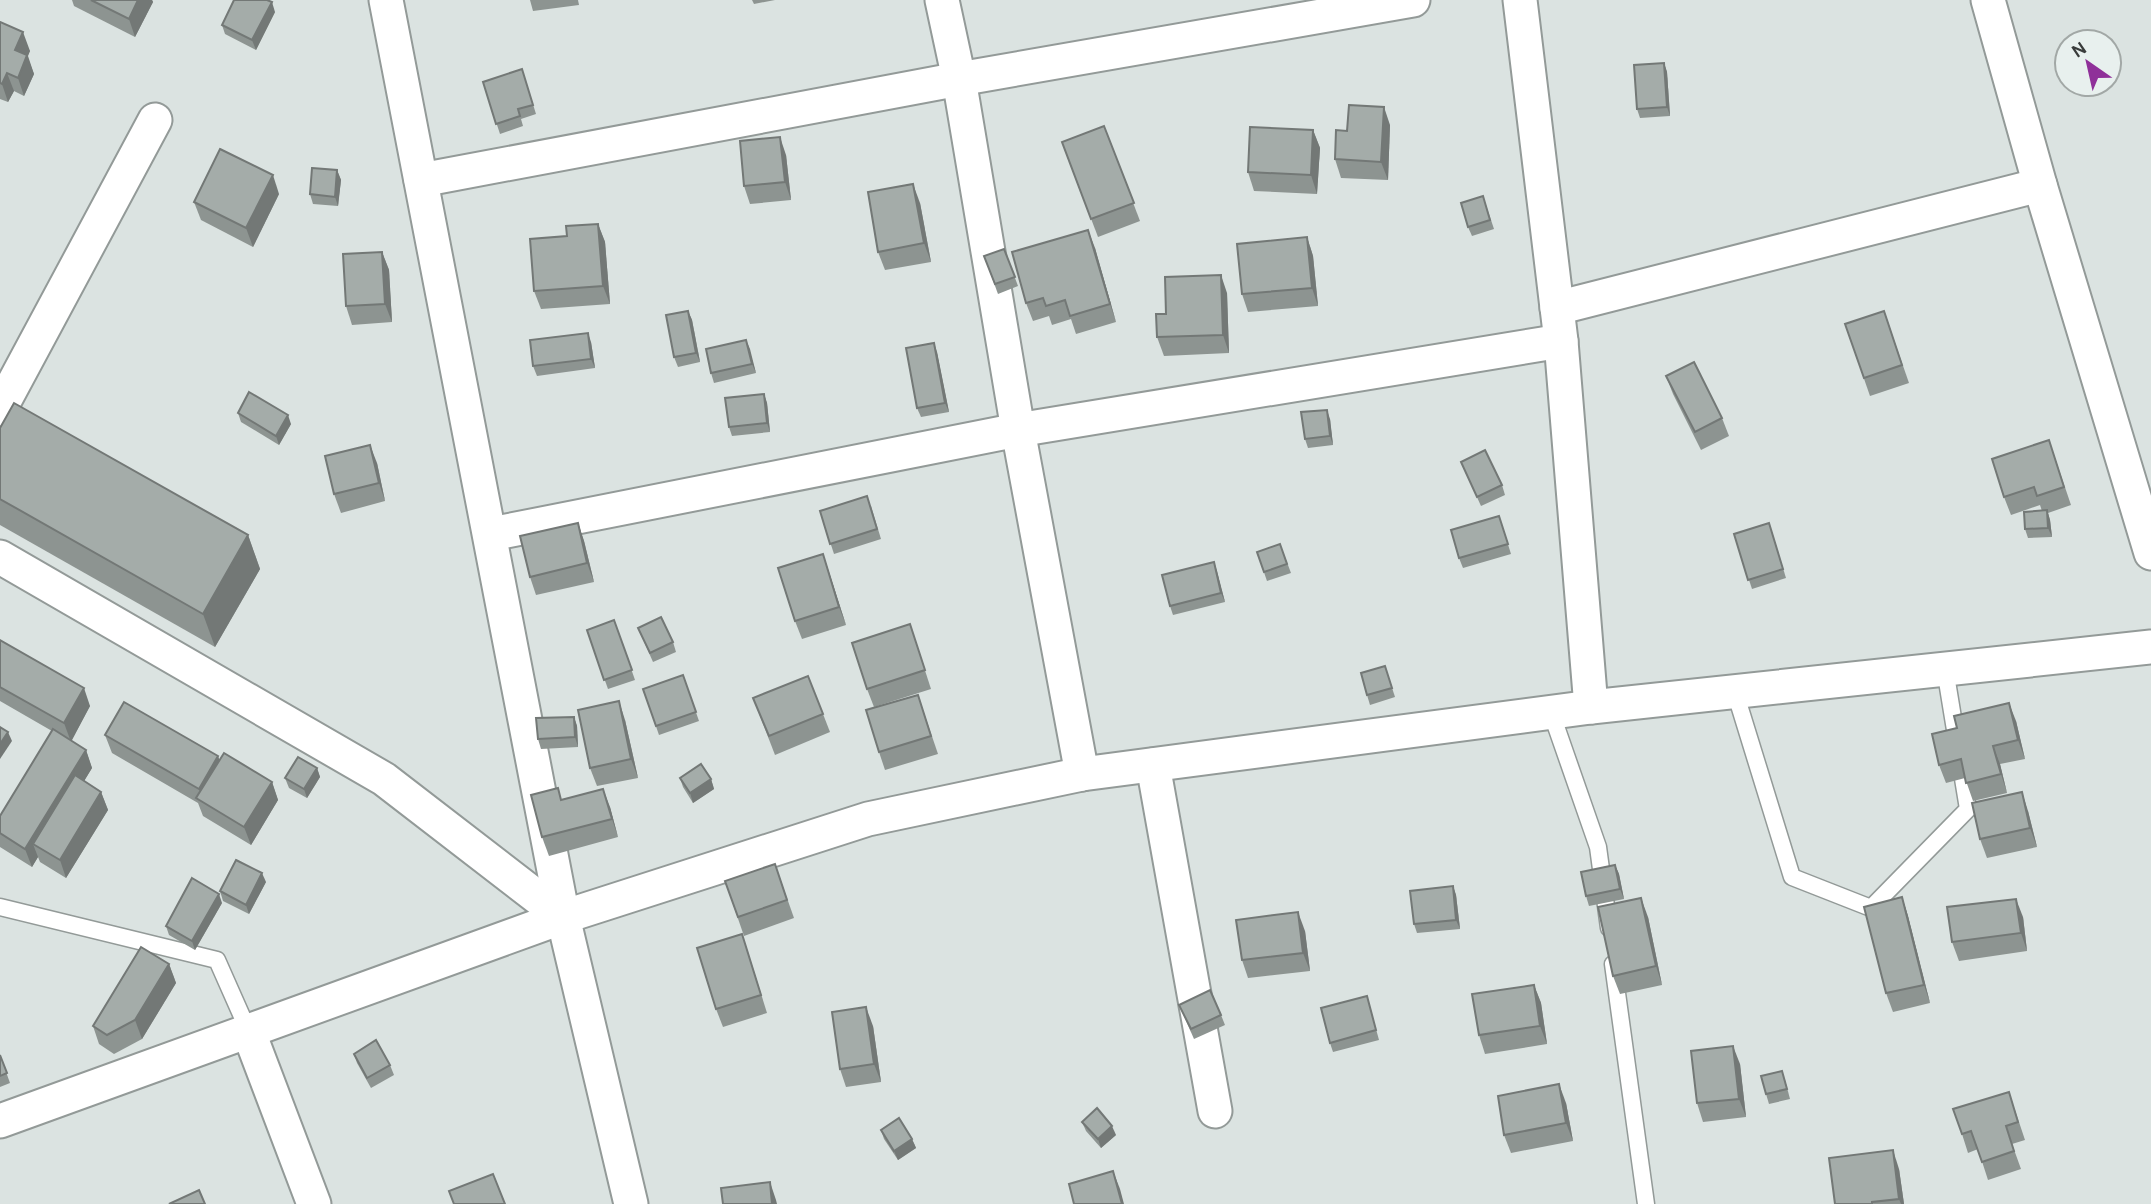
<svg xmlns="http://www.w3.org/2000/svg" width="2151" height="1204" font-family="Karla,sans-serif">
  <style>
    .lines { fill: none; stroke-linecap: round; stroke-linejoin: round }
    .lane-casing { stroke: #939a98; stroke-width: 19 }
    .street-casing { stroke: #939a98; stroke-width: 37 }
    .lane { stroke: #fff; stroke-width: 16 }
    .street { stroke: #fff; stroke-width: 33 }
    .wall { fill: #8d9491 }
    .shaded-wall { fill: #737876 }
    .building { fill: #a4aca9; stroke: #737876; stroke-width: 2 }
  </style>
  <rect width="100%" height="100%" fill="#dbe3e1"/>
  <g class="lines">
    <defs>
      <g id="lane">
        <path d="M1735 692 1792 877 1871 908 1968 809 1945 669"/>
        <path d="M1551 712 1598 847 1609 928"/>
        <path d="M0 907 217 960 248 1030"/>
        <path d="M1613 964 1646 1204"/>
      </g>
      <g id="street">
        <path d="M386 0 563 917 631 1204"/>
        <path d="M942 0 959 79 1018 430 1082 774"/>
        <path d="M1520 0 1561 341 1591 707"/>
        <path d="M1988 0 2040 185 2151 553"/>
        <path d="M421 180 959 79 1413 0"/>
        <path d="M1557 308 2040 185"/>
        <path d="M0 409 155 120"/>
        <path d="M491 534 1018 430 1561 341"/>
        <path d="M0 557 384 779 563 917"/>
        <path d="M1153 765 1215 1111"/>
        <path d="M248 1030 314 1204"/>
        <path d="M0 1121 563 917 868 819 1082 774 1591 707 2151 647"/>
      </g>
    </defs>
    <use href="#lane" class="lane-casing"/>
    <use href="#street" class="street-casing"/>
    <use href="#lane" class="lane"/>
    <use href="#street" class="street"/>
  </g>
  <g class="wall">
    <path d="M72 0H152L153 2 135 37 74 6Z"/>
    <path d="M530 0H578L579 5 533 11Z"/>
    <path d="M752 0H775L754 4Z"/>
    <path d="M275 12 256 50 225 34 222 25Z"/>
    <path d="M0 22 30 51 27 56 34 74 24 96 14 91 8 102 0 99Z"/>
    <path d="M1664 63 1667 72 1670 116 1640 118 1637 109Z"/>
    <path d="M522 69 536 114 521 119 523 126 500 134 483 82Z"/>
    <path d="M1390 125 1388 180 1341 178 1335 159Z"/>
    <path d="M1104 126 1140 221 1098 237 1062 142Z"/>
    <path d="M1313 130 1320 148 1317 194 1254 191 1248 172Z"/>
    <path d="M786 155 791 200 750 204 744 186Z"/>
    <path d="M337 170 341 180 338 206 313 204 310 194Z"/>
    <path d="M279 194 253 247 201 220 194 202Z"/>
    <path d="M1483 196 1494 229 1472 236 1468 227Z"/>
    <path d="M920 203 931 262 885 270 878 252Z"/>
    <path d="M598 224 605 242 610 304 541 309 534 291 567 236Z"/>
    <path d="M1307 237 1313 256 1318 306 1248 312 1242 294Z"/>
    <path d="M1095 248 1116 322 1076 334 1071 319 1052 325 1049 316 1033 321 1026 303Z"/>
    <path d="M1004 249 1018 286 998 294 984 256Z"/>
    <path d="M382 252 389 270 392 322 352 325 346 306Z"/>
    <path d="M1227 293 1229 353 1164 356 1157 337 1166 314Z"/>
    <path d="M688 311 692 320 700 362 678 367 674 357Z"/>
    <path d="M1884 311 1909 383 1870 396 1845 324Z"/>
    <path d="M746 340 756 373 714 383 711 373Z"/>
    <path d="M591 342 595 368 537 376 533 366Z"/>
    <path d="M937 352 949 412 921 417 917 408Z"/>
    <path d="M1666 376 1722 418 1729 436 1701 450 1673 394Z"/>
    <path d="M764 394 767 403 770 432 732 436 729 427Z"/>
    <path d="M238 413 291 424 279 445 241 422Z"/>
    <path d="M1330 419 1333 445 1308 448 1305 439Z"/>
    <path d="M0 428 248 535 260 569 215 647 0 525Z"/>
    <path d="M2049 440 2071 505 2048 513 2050 520 2052 537 2028 538 2025 529 2042 511 2040 505 2011 515 2004 497Z"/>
    <path d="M1461 462 1502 485 1505 495 1481 506Z"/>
    <path d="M377 463 385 501 341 513 334 494Z"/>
    <path d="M871 506 881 539 834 554 820 511Z"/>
    <path d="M578 523 584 541 594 582 536 595 530 577Z"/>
    <path d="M1502 525 1511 554 1463 568 1459 558Z"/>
    <path d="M1772 532 1786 578 1752 589 1734 534Z"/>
    <path d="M1280 544 1291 573 1267 581 1257 552Z"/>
    <path d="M823 554 846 625 802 639 795 621Z"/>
    <path d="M1214 562 1225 602 1173 615 1170 606Z"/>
    <path d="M614 620 635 680 608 689 587 630Z"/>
    <path d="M910 624 931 689 874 707 867 689Z"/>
    <path d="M638 628 673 642 676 652 653 662Z"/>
    <path d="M0 640 90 706 71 741 86 750 92 768 84 781 101 792 108 810 66 878 40 862 38 857 32 867 0 847V816L52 731 0 701Z"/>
    <path d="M1385 666 1395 697 1370 705 1367 695Z"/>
    <path d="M683 675 699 721 659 735 643 689Z"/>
    <path d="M918 695 938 754 885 770 879 752Z"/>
    <path d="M753 698 823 714 830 732 775 755Z"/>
    <path d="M574 717 577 726 578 747 541 749 538 739Z"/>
    <path d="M625 720 638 778 597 786 590 768Z"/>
    <path d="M2016 721 2025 759 2000 764 2007 793 1973 801 1965 778 1946 783 1939 765Z"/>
    <path d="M105 735 220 760 272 782 278 800 251 845 203 816 198 803 112 753Z"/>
    <path d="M317 768 320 777 307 798 289 788 285 778Z"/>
    <path d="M680 778 711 779 714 789 693 803 683 787Z"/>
    <path d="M562 799 610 807 618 837 549 856 542 837Z"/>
    <path d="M2028 811 2037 847 1987 858 1980 839Z"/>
    <path d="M775 864 794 918 744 936 725 881Z"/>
    <path d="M1615 865 1619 874 1624 899 1589 906 1586 896Z"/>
    <path d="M266 882 249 914 223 901 220 891Z"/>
    <path d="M1453 886 1456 895 1460 929 1417 933 1414 924Z"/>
    <path d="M1902 897 1908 916 1930 1003 1893 1012 1886 993Z"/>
    <path d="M222 903 195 950 169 935 166 926Z"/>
    <path d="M1648 917 1662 985 1620 994 1613 976Z"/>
    <path d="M2023 917 2027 951 1959 961 1952 942Z"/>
    <path d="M1305 931 1310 971 1248 978 1242 960Z"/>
    <path d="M748 952 767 1013 723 1027 716 1009Z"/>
    <path d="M169 964 176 983 142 1039 114 1054 99 1044 93 1026Z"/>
    <path d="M1534 985 1541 1003 1547 1044 1485 1054 1479 1035Z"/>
    <path d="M1367 996 1379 1040 1333 1052 1330 1043Z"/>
    <path d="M1179 1005 1221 1015 1225 1025 1194 1039Z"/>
    <path d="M873 1026 881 1082 846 1087 840 1069Z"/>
    <path d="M354 1054 390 1065 394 1075 371 1088 357 1063Z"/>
    <path d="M0 1055 10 1083 0 1087Z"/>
    <path d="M1740 1064 1746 1117 1703 1122 1697 1103Z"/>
    <path d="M1785 1080 1790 1099 1769 1104 1766 1094Z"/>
    <path d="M1566 1103 1573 1141 1511 1153 1504 1135Z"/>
    <path d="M2015 1110 2025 1140 2012 1144 2021 1169 1988 1180 1978 1149 1968 1153 1962 1134Z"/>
    <path d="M1082 1122 1116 1135 1101 1148 1086 1131Z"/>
    <path d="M881 1130 912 1139 916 1148 898 1160 884 1139Z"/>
    <path d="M1899 1169 1904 1204H1835Z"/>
  </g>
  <g class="shaded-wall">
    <path d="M138 0H152L153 2 135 37 129 19Z"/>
    <path d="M272 2 275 12 256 50 252 40Z"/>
    <path d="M23 32 30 51 28 56 34 74 24 96 18 78 15 50Z"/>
    <path d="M1664 63 1667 72 1670 116 1667 107Z"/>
    <path d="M7 73 14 91 8 102 2 84Z"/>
    <path d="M1384 107 1390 125 1388 180 1381 162Z"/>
    <path d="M1313 130 1320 148 1317 194 1311 175Z"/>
    <path d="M780 137 786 155 791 200 785 182Z"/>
    <path d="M337 170 341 180 338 206 335 197Z"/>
    <path d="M273 175 279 194 253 247 246 228Z"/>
    <path d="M913 184 920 203 931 262 924 243Z"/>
    <path d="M598 224 605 242 610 304 603 286Z"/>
    <path d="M1088 230 1095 248 1116 322 1110 304Z"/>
    <path d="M1307 237 1313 256 1318 306 1312 288Z"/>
    <path d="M382 252 389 270 392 322 385 304Z"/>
    <path d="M1221 275 1227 293 1229 353 1223 335Z"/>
    <path d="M688 311 692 320 700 362 696 353Z"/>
    <path d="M588 333 591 342 595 368 591 359Z"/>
    <path d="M746 340 750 349 756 373 752 364Z"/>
    <path d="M934 343 937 352 949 412 945 403Z"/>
    <path d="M764 394 767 403 770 432 767 423Z"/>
    <path d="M1327 410 1330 419 1333 445 1330 436Z"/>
    <path d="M288 415 291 424 279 445 276 436Z"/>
    <path d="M370 445 377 463 385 501 379 483Z"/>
    <path d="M2047 510 2050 520 2052 537 2048 528Z"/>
    <path d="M578 523 584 541 594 582 587 563Z"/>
    <path d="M248 535 260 569 215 647 203 614Z"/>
    <path d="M823 554 829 572 846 625 839 607Z"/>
    <path d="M1214 562 1217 571 1225 602 1221 593Z"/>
    <path d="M84 688 90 706 71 742 64 723Z"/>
    <path d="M619 701 625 720 638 778 631 759Z"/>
    <path d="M2009 703 2016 721 2025 759 2018 740Z"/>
    <path d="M574 717 577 726 578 747 575 737Z"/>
    <path d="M8 732 12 741 0 759V744Z"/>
    <path d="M1993 746 2000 764 2007 793 2001 774Z"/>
    <path d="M86 750 92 768 43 849 33 844 38 857 32 867 25 849Z"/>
    <path d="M218 756 225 775 204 802 199 789Z"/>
    <path d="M317 768 320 777 307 798 304 789Z"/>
    <path d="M711 779 714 789 693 803 690 793Z"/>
    <path d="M272 782 278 800 251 845 244 827Z"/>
    <path d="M603 789 610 807 618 837 612 819Z"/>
    <path d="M101 792 108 810 66 878 60 860Z"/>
    <path d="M2022 792 2028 811 2037 847 2030 828Z"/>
    <path d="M1615 865 1619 874 1624 899 1620 889Z"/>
    <path d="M262 873 266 882 249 914 246 905Z"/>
    <path d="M1453 886 1456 895 1460 929 1456 920Z"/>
    <path d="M219 894 222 903 195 950 192 941Z"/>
    <path d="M1902 897 1908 916 1930 1003 1924 985Z"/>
    <path d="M1641 898 1648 917 1662 985 1656 966Z"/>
    <path d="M2016 899 2023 917 2027 951 2021 933Z"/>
    <path d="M1298 912 1305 931 1310 971 1303 953Z"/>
    <path d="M169 964 176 983 142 1039 135 1020Z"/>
    <path d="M1534 985 1541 1003 1547 1044 1540 1026Z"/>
    <path d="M866 1007 873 1026 881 1082 874 1064Z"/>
    <path d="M1733 1046 1740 1064 1746 1117 1739 1099Z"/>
    <path d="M1559 1084 1566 1103 1573 1141 1566 1123Z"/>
    <path d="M1112 1126 1116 1135 1101 1148 1098 1139Z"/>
    <path d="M912 1139 916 1148 898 1160 894 1151Z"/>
    <path d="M1893 1150 1899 1169 1904 1204H1901L1899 1199Z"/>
    <path d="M1113 1171 1120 1189 1124 1204H1122Z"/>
    <path d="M770 1182 776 1200 777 1204H772Z"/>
  </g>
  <g class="building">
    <path d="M91 0H138L129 19Z"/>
    <path d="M234 0H267L272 2 252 40 222 25Z"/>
    <path d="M0 22 23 32 15 50 27 55 18 78 7 73 2 84 0 83Z"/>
    <path d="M1664 63 1667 107 1637 109 1634 65Z"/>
    <path d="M522 69 533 105 518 109 520 116 496 124 483 82Z"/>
    <path d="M1349 105 1384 107 1381 162 1335 159 1336 130 1347 131Z"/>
    <path d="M1104 126 1134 203 1091 219 1062 142Z"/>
    <path d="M1250 127 1313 130 1311 175 1248 172Z"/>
    <path d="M780 137 785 182 744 186 740 141Z"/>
    <path d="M220 149 273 175 246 228 194 202Z"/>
    <path d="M312 168 337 170 335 197 310 194Z"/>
    <path d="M913 184 924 243 878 252 868 192Z"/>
    <path d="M1483 196 1490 220 1468 227 1461 203Z"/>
    <path d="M598 224 603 286 534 291 530 239 567 236 566 226Z"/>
    <path d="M1088 230 1110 304 1070 316 1065 300 1046 306 1043 298 1026 303 1012 252Z"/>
    <path d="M1307 237 1312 288 1242 294 1237 244Z"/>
    <path d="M1004 249 1015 277 995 284 984 256Z"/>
    <path d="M382 252 385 304 346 306 343 254Z"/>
    <path d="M1221 275 1223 335 1157 337 1156 314H1166L1165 277Z"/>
    <path d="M688 311 696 353 674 357 666 315Z"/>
    <path d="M1884 311 1902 365 1864 378 1845 324Z"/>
    <path d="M588 333 591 359 533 366 530 340Z"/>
    <path d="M746 340 752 364 711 373 706 349Z"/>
    <path d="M934 343 945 403 917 408 906 348Z"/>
    <path d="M1694 362 1722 418 1695 432 1666 376Z"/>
    <path d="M249 392 288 415 276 436 238 413Z"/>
    <path d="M764 394 767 423 729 427 725 398Z"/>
    <path d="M14 403 248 535 203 614 0 499V428Z"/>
    <path d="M1327 410 1330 436 1305 439 1301 412Z"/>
    <path d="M2049 440 2064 487 2037 496 2034 487 2004 497 1992 459Z"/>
    <path d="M370 445 379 483 334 494 325 456Z"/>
    <path d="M1485 450 1502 485 1477 497 1461 462Z"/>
    <path d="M867 496 877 529 830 544 820 511Z"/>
    <path d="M2047 510 2048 528 2025 529 2024 512Z"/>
    <path d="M1499 516 1508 544 1459 558 1451 530Z"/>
    <path d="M578 523 587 563 530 577 520 536Z"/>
    <path d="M1769 523 1783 569 1748 580 1734 534Z"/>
    <path d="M1280 544 1287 564 1264 572 1257 552Z"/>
    <path d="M823 554 839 607 795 621 778 568Z"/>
    <path d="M1214 562 1221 593 1170 606 1162 575Z"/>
    <path d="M661 617 673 642 650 653 638 628Z"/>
    <path d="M614 620 632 670 604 680 587 630Z"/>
    <path d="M910 624 925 670 867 689 852 643Z"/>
    <path d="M0 640 84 688 64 723 0 687Z"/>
    <path d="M1385 666 1392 688 1367 695 1361 673Z"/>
    <path d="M683 675 696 712 656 726 643 689Z"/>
    <path d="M808 676 823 714 769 736 753 698Z"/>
    <path d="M918 695 931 736 879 752 866 710Z"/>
    <path d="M619 701 631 759 590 768 578 710Z"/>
    <path d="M124 702 218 756 199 789 105 735Z"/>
    <path d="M2009 703 2018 740 1993 746 2001 774 1966 783 1961 759 1939 765 1932 734 1957 728 1954 716Z"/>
    <path d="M574 717 575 737 538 739 536 718Z"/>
    <path d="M0 727 8 732 0 744Z"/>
    <path d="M53 729 86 750 25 849 0 833V816Z"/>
    <path d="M224 753 272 782 244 827 196 798Z"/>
    <path d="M298 757 317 768 304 789 285 778Z"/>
    <path d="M701 764 711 779 690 793 680 778Z"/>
    <path d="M75 775 101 792 60 860 33 844Z"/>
    <path d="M558 788 561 800 603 789 612 819 542 837 531 795Z"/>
    <path d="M2022 792 2030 828 1980 839 1972 803Z"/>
    <path d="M236 860 262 873 246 905 220 891Z"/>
    <path d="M775 864 787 900 738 917 725 881Z"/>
    <path d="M1615 865 1620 889 1586 896 1581 872Z"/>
    <path d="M192 878 219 894 192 941 166 926Z"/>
    <path d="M1453 886 1456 920 1414 924 1410 891Z"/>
    <path d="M1902 897 1924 985 1886 993 1864 907Z"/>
    <path d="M1641 898 1656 966 1613 976 1598 907Z"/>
    <path d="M2016 899 2021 933 1952 942 1947 907Z"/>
    <path d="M1298 912 1303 953 1242 960 1236 920Z"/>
    <path d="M742 934 761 995 716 1009 697 948Z"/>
    <path d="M141 947 169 964 135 1020 107 1035 93 1026Z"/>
    <path d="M1534 985 1540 1026 1479 1035 1472 994Z"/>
    <path d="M1210 990 1221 1015 1191 1029 1179 1005Z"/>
    <path d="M1367 996 1376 1030 1330 1043 1321 1008Z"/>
    <path d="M866 1007 874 1064 840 1069 832 1012Z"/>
    <path d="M376 1040 390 1065 367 1078 354 1054Z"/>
    <path d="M1733 1046 1739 1099 1697 1103 1691 1051Z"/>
    <path d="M0 1055 7 1073 0 1076Z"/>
    <path d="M1782 1071 1787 1089 1766 1094 1761 1076Z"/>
    <path d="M1559 1084 1566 1123 1504 1135 1498 1096Z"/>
    <path d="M2009 1092 2018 1122 2006 1126 2014 1151 1982 1162 1971 1131 1962 1134 1953 1109Z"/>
    <path d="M1097 1108 1112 1126 1098 1139 1082 1122Z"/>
    <path d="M899 1118 912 1139 894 1151 881 1130Z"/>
    <path d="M1893 1150 1899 1199 1872 1202V1204H1835L1829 1158Z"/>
    <path d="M1113 1171 1122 1204H1074L1069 1184Z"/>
    <path d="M493 1174 505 1204H454L449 1191Z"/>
    <path d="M770 1182 772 1204H723L721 1188Z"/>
    <path d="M199 1190 205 1204H169Z"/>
  </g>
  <g transform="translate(2088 63) rotate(326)"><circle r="33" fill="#e8f0ee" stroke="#a2a8a6" stroke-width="2"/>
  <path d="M0-5L12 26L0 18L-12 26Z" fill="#8f3099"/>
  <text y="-10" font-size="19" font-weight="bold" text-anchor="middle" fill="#393c3b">N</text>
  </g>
</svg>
